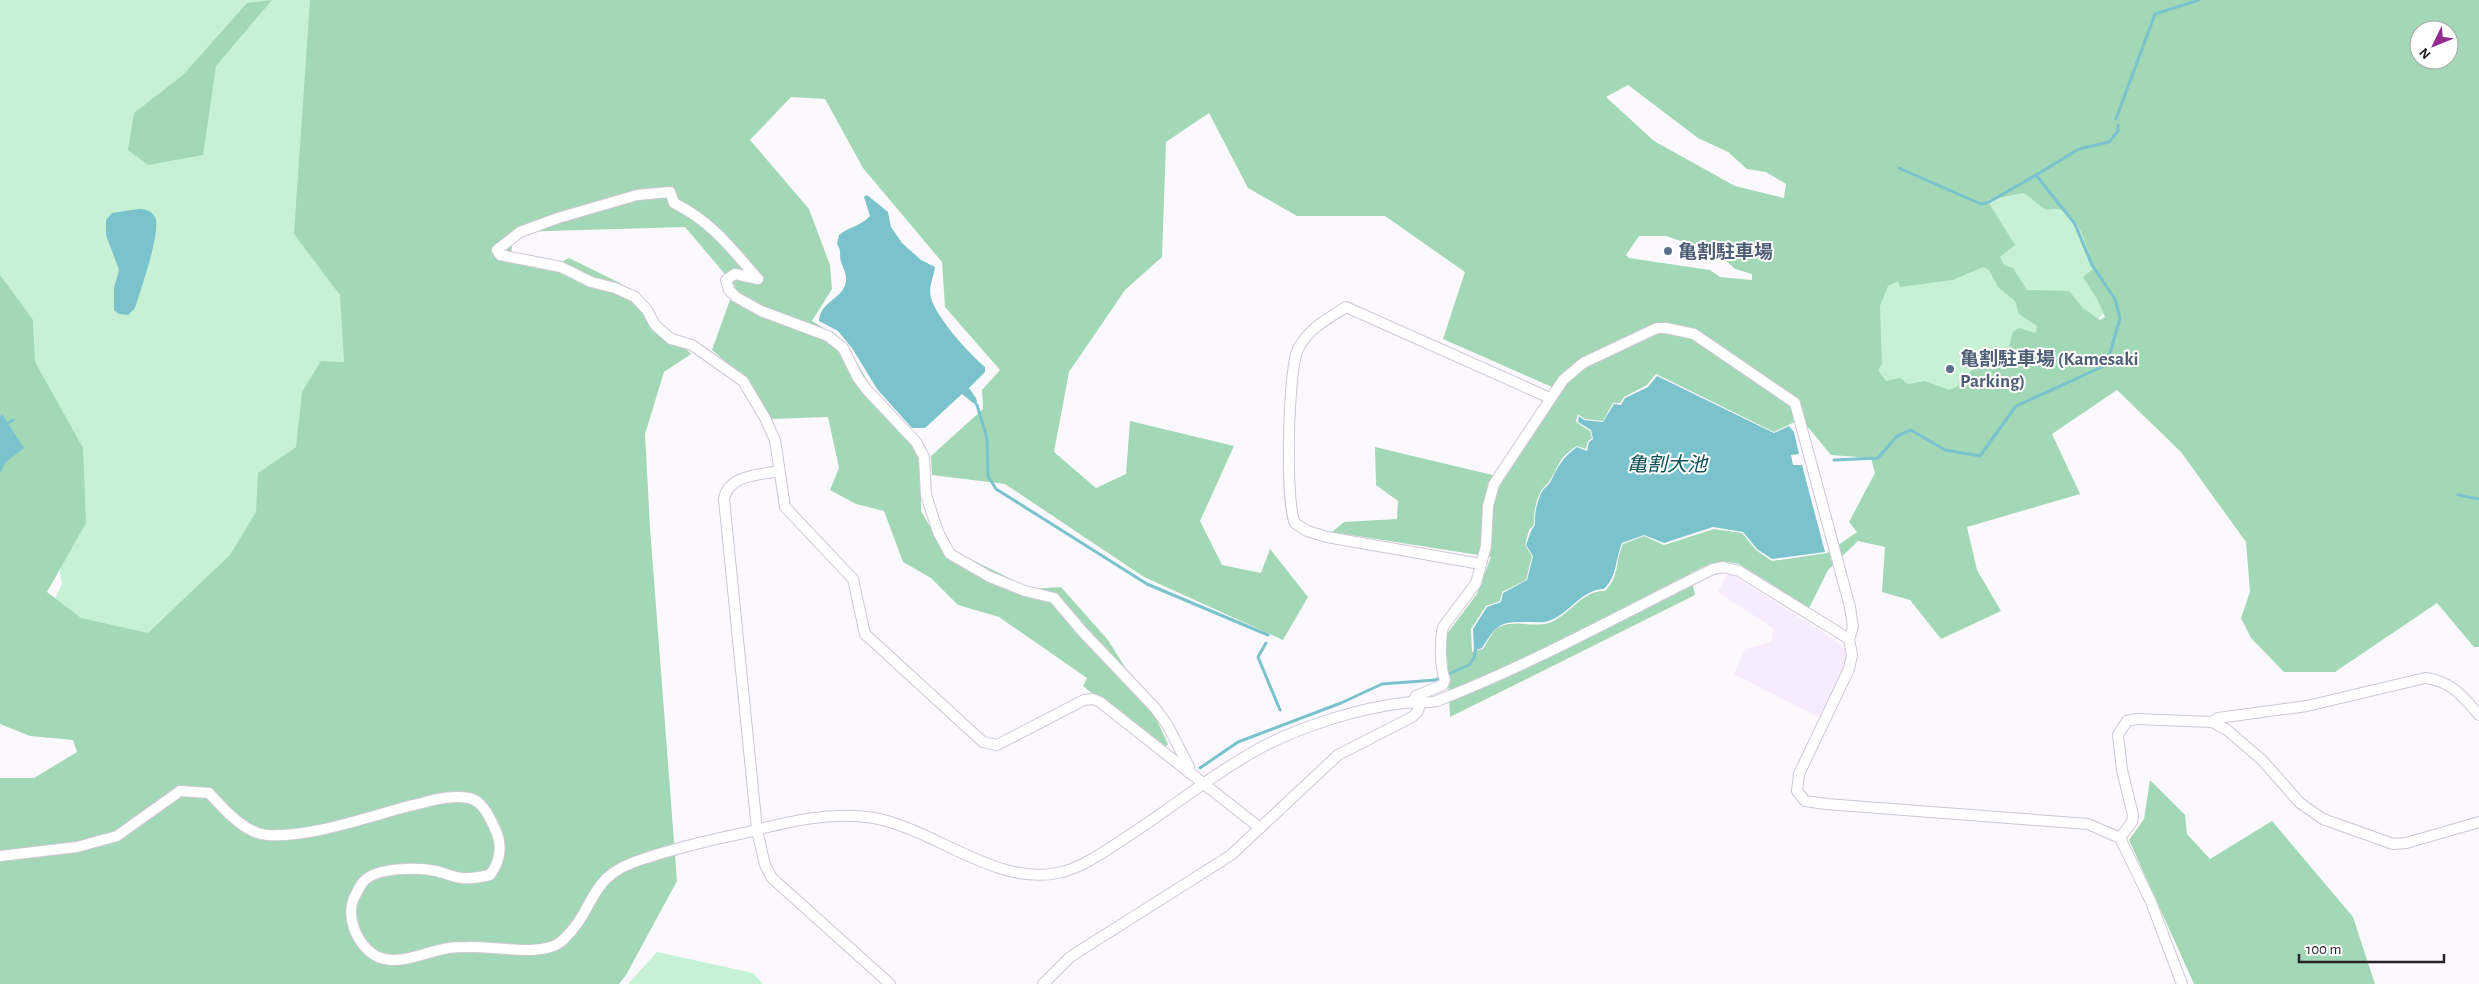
<svg xmlns="http://www.w3.org/2000/svg" width="2479" height="984" font-family="'Alegreya Sans','Noto Sans JP',sans-serif">
  <style>
    .built { fill: #f7ecff }
    .green { fill: #c7f1d5 }
    .forest { fill: #a2d8b6; fill-rule: evenodd }
    .water { fill: #7ac3cc }
    .lines { fill: none; stroke-linecap: round; stroke-linejoin: round }
    .stream { stroke: #7ac3cc; stroke-width: 3 }
    .minor-casing { stroke: #d0c6d7; stroke-width: 12 }
    .minor { stroke: #fff; stroke-width: 10 }
    .service-dot { fill: #5c6f8a; stroke: #fff; stroke-width: 2 }
    .labels { text-anchor: middle; stroke-width: 4; stroke-linejoin: round; paint-order: stroke }
    .service-label { font-size: 19px; font-weight: bold; fill: #4e5e75; stroke: #fff; text-anchor: start }
    .water-label { font-size: 20px; font-style: italic; fill: #0c4f56; stroke: #fff }
  </style>
  <rect width="100%" height="100%" fill="#fbf9fd"/>
  <path class="built" d="M1728 572 1836 641 1849 655 1845 669 1820 718 1734 674 1745 649 1771 642 1773 628 1718 592Z"/>
  <g class="green">
    <path d="M0 0H399L432 645 31 649 62 584 56 549 0 416Z"/>
    <path d="M2043 160 2112 249 2105 312 2082 334 1880 429 1808 274Z"/>
    <path d="M657 952 753 973 763 984H628Z"/>
  </g>
  <g class="forest">
    <path d="M272 0 216 66 203 155 148 165 128 150 134 113 183 75 247 3Z"/>
    <path d="M310 0H2479V647H2474L2437 603 2335 672H2284L2251 638 2241 618 2250 592 2246 542 2181 452 2117 390 2052 434 2080 494 1967 527 1977 570 2001 611 1941 639 1910 600 1882 592 1885 547 1858 541 1828 570 1809 608 1739 564C1720 559 1707 565 1690 573L1695 595 1450 717 1446 635 1477 594 1491 557 1332 532 1344 522 1397 519 1398 501 1376 485 1375 447 1505 478 1561 391 1443 339 1465 272 1385 216H1297L1248 188 1209 113 1166 142 1162 257 1125 290 1069 372 1054 452 1096 488 1126 474 1130 421 1234 446 1200 521 1222 565 1261 573 1270 549 1308 597 1283 640 1144 577 1005 484 932 475 931 456 983 409 982 390 1000 370 945 307 942 262 863 168 825 99 791 97 750 140 809 209 830 265 832 289 812 321 837 336 856 361 872 389 922 444 921 511 948 558 958 553 1032 589 1061 587 1108 640 1153 712 1168 744 1164 749 1083 686 1087 678 999 617 958 605 931 578 903 562 884 511 856 504 830 490 839 468 828 417 772 419 749 382 712 350 735 286 685 227 514 232 510 261 550 268 569 258 622 284 691 354 664 372 645 434 650 528 677 881 626 975 619 984H0V778H34L77 752 73 740 30 736 0 724V275L33 320 35 362 83 448 86 523 47 592 81 618 148 633 230 555 256 512 258 473 296 447 302 392 321 361 344 362 340 295 294 234ZM2419 30H2449V60H2419ZM1628 85 1698 138 1728 152 1747 169 1766 172 1786 184 1784 198 1735 186 1654 141 1606 97ZM2024 193 2046 210C2078 201 2085 245 2094 268L2083 277 2097 299 2105 317 2100 320 2083 308 2069 291 2027 290 2013 268 2004 265 2000 257 2015 245 1987 200ZM1639 236H1666L1719 254 1735 269 1752 274V280L1720 277 1710 270 1629 258 1626 255ZM1983 267 1989 270 1998 287 2015 301 2019 314 2037 326 2036 333 2019 328 2013 332 2009 347 1962 377 1958 386 1949 390 1925 381 1908 384 1900 378 1886 381 1878 370 1882 364 1880 306 1888 286 1898 281 1900 287 1953 280ZM1656 374 1774 432 1801 419 1831 455 1871 458 1875 473 1849 522 1857 532 1827 553 1772 561 1756 550 1742 533 1714 529 1664 545 1644 536 1623 544C1615 561 1620 576 1605 591 1582 590 1569 616 1549 623 1533 628 1515 619 1499 627 1492 631 1487 643 1483 649L1472 652 1471 629 1486 606 1500 601 1502 592 1526 580 1532 556 1525 545 1529 530 1534 525C1533 515 1536 500 1541 491 1543 487 1547 485 1549 482 1561 464 1556 460 1577 446L1586 449 1588 441 1592 438 1590 431 1576 422 1578 414 1585 419 1603 421 1613 403H1620L1624 397 1647 385Z"/>
    <path d="M2150 780 2185 815 2187 834 2210 859 2272 821 2353 917 2375 984H2194L2129 840 2144 819Z"/>
  </g>
  <g class="water">
    <path d="M867 195 888 212 891 227 902 243 921 260 935 267C934 277 928 287 931 298 937 318 969 354 985 367V372L969 388 976 398 978 407 962 394 925 428H912L877 389 852 348 838 331 819 321C820 301 844 299 846 281 847 274 843 268 841 262 839 255 842 251 837 244L839 235C849 227 861 226 870 216L864 197Z"/>
    <path d="M138 209C145 209 151 210 155 217 162 229 140 292 135 308L128 315 119 314 114 310V288L119 270 106 235V220L112 213Z"/>
    <path d="M1657 376 1774 433 1789 426 1794 432 1799 454 1791 455 1793 465H1802L1825 552 1772 559 1757 549 1743 532 1713 527 1664 543 1644 535 1622 543C1615 559 1618 575 1604 589 1581 589 1569 615 1548 621 1543 623 1537 622 1532 622 1501 622 1499 621 1482 648L1474 651 1473 629 1487 607 1501 602 1503 593 1527 580 1533 556 1526 545 1531 531 1535 525C1534 516 1537 499 1543 490 1545 487 1549 485 1551 481 1558 466 1563 457 1577 447L1587 451 1589 442 1593 439 1591 430 1578 422 1579 416 1584 420 1603 422 1614 404 1621 405 1625 398 1648 387Z"/>
    <path d="M2 414 24 448 6 462 0 473V417Z"/>
  </g>
  <g class="lines">
    <g class="stream">
      <path d="M2116 119 2155 14 2199 0"/>
      <path d="M1899 168 1981 204 1989 202 2036 175"/>
      <path d="M977 405 987 438 988 476 996 489 1147 584 1268 635"/>
      <path d="M0 428 13 420"/>
      <path d="M1834 460 1878 458 1897 436 1911 430 1945 450 1980 456 2016 406 2102 367 2108 360 2120 318 2115 299 2092 265 2075 224 2036 175 2079 149 2109 142 2118 131V125"/>
      <path d="M2458 495 2479 499"/>
      <path d="M1266 643 1258 657 1280 710"/>
      <path d="M1200 768 1238 742 1341 703 1382 684 1435 680 1469 665 1474 658 1476 647"/>
    </g>
    <defs>
      <g id="minor">
        <path d="M758 279C731 248 712 222 674 203L670 192 637 195 558 218 520 232 497 250 500 255 561 267 591 282 615 288 635 297 647 310 655 325 671 339 692 345 743 381 765 418 775 440 785 507 853 579 865 634 983 742 997 745 1084 700 1093 699 1100 702 1260 828"/>
        <path d="M758 279 735 274 726 280 729 290 736 297 761 311 828 336 843 348 858 378 867 390 916 442 924 457 926 495 938 532 950 554 990 577 1025 591 1054 598 1082 631 1155 708 1168 726 1189 767 1188 772"/>
        <path d="M779 471C759 475 728 475 724 499L757 830 765 865 772 878 890 984"/>
        <path d="M1481 564 1327 537 1307 531 1295 523C1285 503 1288 369 1298 349 1308 329 1327 319 1346 307L1550 398"/>
        <path d="M1412 703 1416 696 1443 685 1445 680C1440 668 1440 640 1443 627L1476 583 1486 546 1488 506 1494 484 1563 380 1583 363 1657 328H1666L1694 334 1795 403 1850 607 1853 627 1849 639 1852 655 1849 669 1799 774 1797 791 1805 801 1826 804 2088 824 2120 838 2151 902 2182 984"/>
        <path d="M2212 722 2227 730 2262 760 2300 803 2323 819 2393 844 2406 843 2479 822"/>
        <path d="M2120 838 2132 822 2133 815 2122 770 2118 735 2127 721 2137 719 2212 722 2218 718 2307 706 2425 678C2451 681 2463 696 2479 715"/>
        <path d="M0 856 77 847 117 836 180 791 209 793C224 809 244 833 267 835 309 838 368 817 409 806 428 802 449 794 469 798 483 801 490 818 495 829 503 845 500 862 490 875 481 877 471 879 462 878 453 877 445 873 436 871 418 867 376 867 363 882 360 886 358 890 356 894 350 904 350 917 354 928 358 940 368 954 381 958 402 965 427 951 449 948 455 947 462 947 469 947 495 946 545 958 563 940 598 907 586 876 643 859 676 848 710 840 744 833 787 822 829 811 874 818 934 829 996 886 1058 873 1082 868 1105 851 1125 838 1172 808 1215 772 1264 746 1303 726 1359 708 1403 703 1415 701 1426 704 1437 701 1533 664 1621 614 1713 569L1723 567 1739 571 1849 639"/>
        <path d="M1043 984 1070 957 1231 855 1338 755 1412 717 1418 711 1420 703"/>
      </g>
    </defs>
    <use href="#minor" class="minor-casing"/>
    <use href="#minor" class="minor"/>
  </g>
  <g class="service-dot">
    <circle cx="1668" cy="251" r="5"/>
    <circle cx="1950" cy="369" r="5"/>
  </g>
  <g class="labels">
    <g class="service-label">
      <text x="1678" y="258">亀割駐車場</text>
      <text x="1960" y="365">亀割駐車場 (Kamesaki<tspan x="1960" dy="22">Parking)</tspan></text>
    </g>
    <g class="water-label">
      <text x="1667" y="471">亀割大池</text>
    </g>
  </g>
  <g transform="translate(2434 45) rotate(227)"><circle r="24" fill="#ffffff" stroke="#a9a7a9"/>
  <path d="M0-4L9 19L0 12L-9 19Z" fill="#932c90"/>
  <text y="-8" font-size="14" font-weight="bold" text-anchor="middle" fill="#272329">N</text>
  </g>
  <path d="M2299 954v8h145v-8" fill="none" stroke="#272329" stroke-width="2.5"/>
  <text x="2306" y="954" font-size="15" fill="#272329" stroke="#ffffff" stroke-width="4" paint-order="stroke">100 m</text>
</svg>
